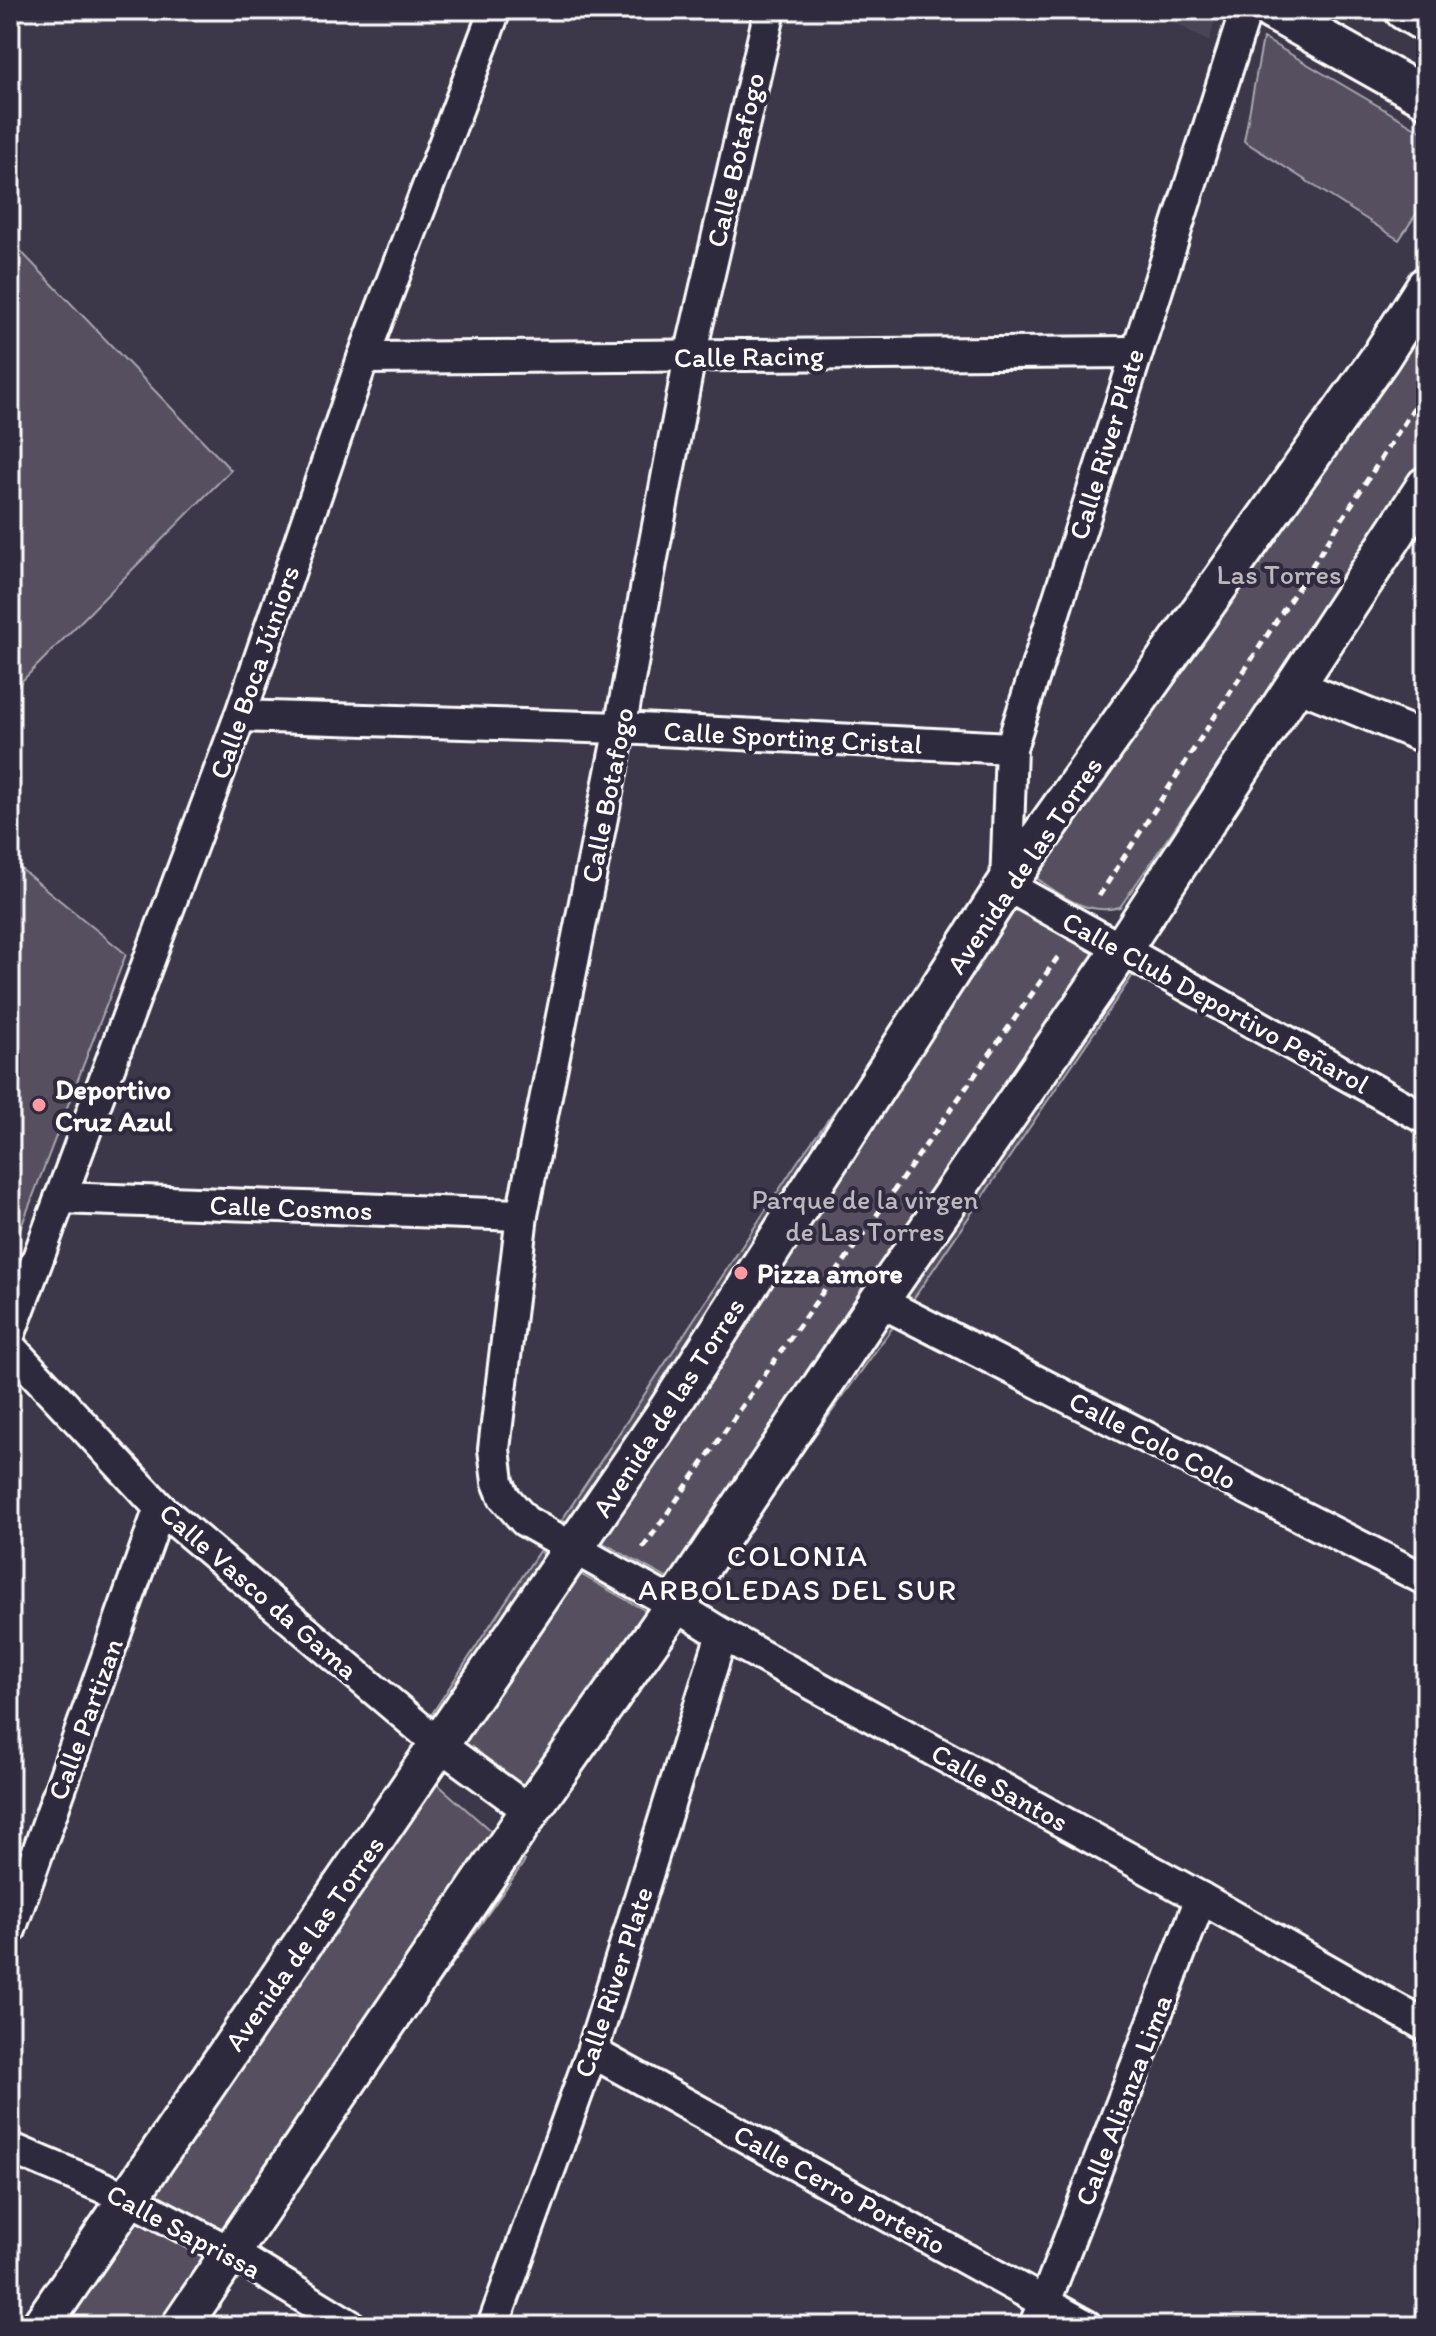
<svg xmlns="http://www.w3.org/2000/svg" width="1436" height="2336" font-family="Itim,sans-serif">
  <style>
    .built { fill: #494455 }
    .green { fill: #555060; stroke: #aaa8b0; stroke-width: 2 }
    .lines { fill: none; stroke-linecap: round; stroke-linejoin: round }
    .minor-casing { stroke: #fff; stroke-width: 36 }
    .tertiary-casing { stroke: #fff; stroke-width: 44 }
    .path { stroke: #fff; stroke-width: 5; stroke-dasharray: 8 6; stroke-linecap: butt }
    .minor { stroke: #2f2a3d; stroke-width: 30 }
    .tertiary { stroke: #2f2a3d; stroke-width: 38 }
    .poi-dot { fill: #ff9aa2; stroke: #2f2a3d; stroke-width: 3 }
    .labels { text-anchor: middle; stroke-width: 8; stroke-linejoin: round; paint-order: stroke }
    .street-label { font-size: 28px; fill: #fff; stroke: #2f2a3d }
    .park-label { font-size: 28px; fill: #bbb9bf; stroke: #2f2a3d }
    .poi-label { font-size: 28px; font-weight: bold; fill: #fff; stroke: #2f2a3d; text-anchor: start }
    .neighbourhood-label { font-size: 30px; letter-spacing: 2px; fill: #fff; stroke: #2f2a3d }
  </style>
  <rect width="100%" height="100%" fill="#3c3749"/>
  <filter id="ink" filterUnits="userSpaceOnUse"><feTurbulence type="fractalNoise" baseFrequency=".0125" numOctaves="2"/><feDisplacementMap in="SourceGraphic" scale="16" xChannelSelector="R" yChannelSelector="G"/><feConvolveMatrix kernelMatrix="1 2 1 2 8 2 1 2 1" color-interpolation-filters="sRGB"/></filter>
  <g filter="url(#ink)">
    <path class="built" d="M1152 10H1218L1209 42Z"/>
    <g class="green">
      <path d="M1263 38 1426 134V199L1399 240 1244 141Z"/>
      <path d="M10 240 231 470 10 693Z"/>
      <path d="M1426 258V466L1120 907C1087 916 1061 896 1035 877L1190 600Z"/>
      <path d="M10 860 126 954 10 1256Z"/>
      <path d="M993 892 1133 975 914 1298 699 1596 562 1520 798 1161Z"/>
      <path d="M539 1551 678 1629 536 1838 416 1738Z"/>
      <path d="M418 1767 525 1861 249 2253 127 2188Z"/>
      <path d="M116 2207 238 2274 202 2326H37Z"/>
    </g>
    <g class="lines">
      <defs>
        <g id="minor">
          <path d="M770 10 690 356 620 728 522 1215 494 1449 498 1482 504 1497 525 1521 675 1605 722 1634 1201 1898 1426 2026"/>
          <path d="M1246 10 1011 748 1006 885 1426 1119"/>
          <path d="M363 358 1135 352"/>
          <path d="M1294 684 1426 738"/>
          <path d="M240 716 620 728 1011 748"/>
          <path d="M60 1198 522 1215"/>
          <path d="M879 1301 1426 1580"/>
          <path d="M10 1333 240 716 363 358 495 10"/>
          <path d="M10 1347 160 1508 441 1746 530 1811"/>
          <path d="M10 1930 160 1508"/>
          <path d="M592 2052 1087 2326"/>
          <path d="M10 2148 128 2198 232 2253 351 2326"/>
          <path d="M493 2326 592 2052 722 1634"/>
          <path d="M1034 2326 1045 2302 1201 1898"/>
        </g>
        <g id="tertiary">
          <path d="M1271 10 1426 97"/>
          <path d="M1404 10 1426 23"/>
          <path d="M41 2326 666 1413 1006 885 1380 358 1426 286"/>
          <path d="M181 2326 530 1811 675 1605 879 1301 1122 949 1426 486"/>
        </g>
      </defs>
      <use href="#minor" class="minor-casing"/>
      <use href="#tertiary" class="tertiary-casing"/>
      <g class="path">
        <path d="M1099 896 1426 389"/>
        <path d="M643 1548 1060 954"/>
      </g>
      <use href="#minor" class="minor"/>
      <use href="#tertiary" class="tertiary"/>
    </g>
  </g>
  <g class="poi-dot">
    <circle cx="39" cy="1105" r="8"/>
    <circle cx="741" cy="1273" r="8"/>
  </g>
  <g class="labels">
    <g class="street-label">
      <text transform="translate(735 160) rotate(-77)" y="10">Calle Botafogo</text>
      <text transform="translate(749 356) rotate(-1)" y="10">Calle Racing</text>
      <text transform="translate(1106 444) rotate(-73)" y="10">Calle River Plate</text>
      <text transform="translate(254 672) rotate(-71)" y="10">Calle Boca Júniors</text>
      <text transform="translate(793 737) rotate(3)" y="10">Calle Sporting Cristal</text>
      <text transform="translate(607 795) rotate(-79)" y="10">Calle Botafogo</text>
      <text transform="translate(1024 865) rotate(-56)" y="10">Avenida de las Torres</text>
      <text transform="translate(1216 1002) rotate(29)" y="10">Calle Club Deportivo Peñarol</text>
      <text transform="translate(291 1207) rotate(2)" y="10">Calle Cosmos</text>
      <text transform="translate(668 1407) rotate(-57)" y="10">Avenida de las Torres</text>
      <text transform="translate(1153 1440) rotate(27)" y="10">Calle Colo Colo</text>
      <text transform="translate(259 1591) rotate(41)" y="10">Calle Vasco da Gama</text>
      <text transform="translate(85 1719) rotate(-70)" y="10">Calle Partizan</text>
      <text transform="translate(1000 1787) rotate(29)" y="10">Calle Santos</text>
      <text transform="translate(304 1943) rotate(-55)" y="10">Avenida de las Torres</text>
      <text transform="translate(613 1982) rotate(-72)" y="10">Calle River Plate</text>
      <text transform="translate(1123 2100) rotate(-69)" y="10">Calle Alianza Lima</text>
      <text transform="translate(840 2189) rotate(29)" y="10">Calle Cerro Porteño</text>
      <text transform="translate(184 2231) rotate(28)" y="10">Calle Saprissa</text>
    </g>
    <g class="park-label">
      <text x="1279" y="584">Las Torres</text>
      <text x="865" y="1209">Parque de la virgen<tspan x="865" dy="32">de Las Torres</tspan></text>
    </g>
    <g class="poi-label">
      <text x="55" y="1099">Deportivo<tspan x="55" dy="32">Cruz Azul</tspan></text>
      <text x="757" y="1283">Pizza amore</text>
    </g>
    <g class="neighbourhood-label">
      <text x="798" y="1566">COLONIA<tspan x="798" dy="34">ARBOLEDAS DEL SUR</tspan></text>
    </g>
  </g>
  <rect width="1436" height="2336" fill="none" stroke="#2f2a3d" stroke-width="40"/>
  <rect x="20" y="20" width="1396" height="2296" fill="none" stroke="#fff" stroke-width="3" filter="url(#ink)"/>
</svg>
